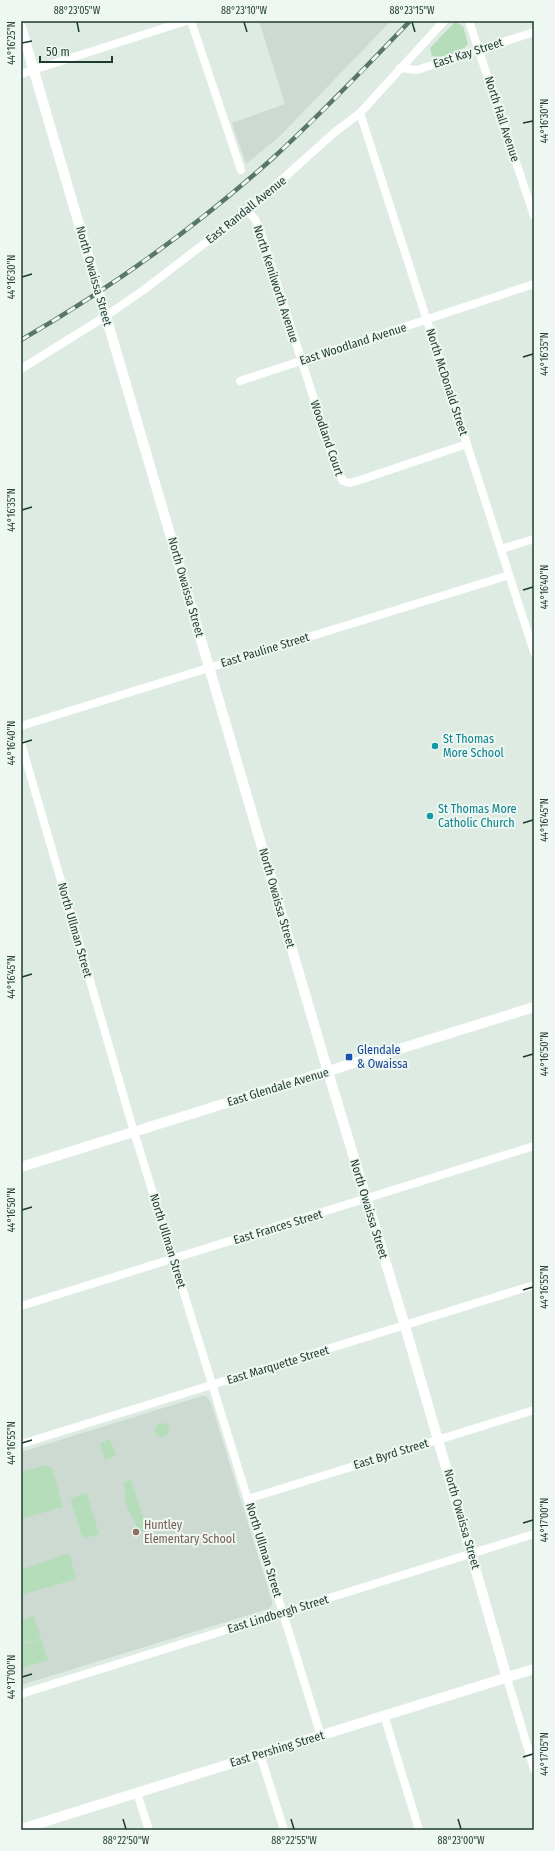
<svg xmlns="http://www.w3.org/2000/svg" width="555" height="1851" font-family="'Fira Sans Condensed',sans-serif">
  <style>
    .built { fill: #ccdad1 }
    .green { fill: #b5ddb9 }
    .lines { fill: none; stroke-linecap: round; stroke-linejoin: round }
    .minor { stroke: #fff; stroke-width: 8 }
    .tertiary { stroke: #fff; stroke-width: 10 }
    .rail-casing { stroke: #58776a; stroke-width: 4.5 }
    .rail { stroke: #eef7f1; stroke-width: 3; stroke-dasharray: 9; stroke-linecap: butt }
    .ticks { fill: none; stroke: #1e3b2f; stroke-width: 1.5 }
    .culture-dot { fill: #0f9aa8; stroke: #eef7f1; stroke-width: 1.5 }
    .transit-dot { fill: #1a4fb4; stroke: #eef7f1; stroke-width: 1.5 }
    .education-dot { fill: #8d6e63; stroke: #eef7f1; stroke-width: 1.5 }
    .labels { text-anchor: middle; stroke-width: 4; stroke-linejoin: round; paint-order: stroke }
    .street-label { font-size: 12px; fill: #1e3b2f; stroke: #eef7f1 }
    .culture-label { font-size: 12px; fill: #0d838f; stroke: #eef7f1; text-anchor: start }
    .transit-label { font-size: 12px; fill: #164399; stroke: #eef7f1; text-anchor: start }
    .education-label { font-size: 12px; fill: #785e54; stroke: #eef7f1; text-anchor: start }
    .neatline { fill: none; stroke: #1e3b2f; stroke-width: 1.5 }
    .ticks-label { font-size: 10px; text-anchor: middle; fill: #1e3b2f }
  </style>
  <rect width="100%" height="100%" fill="#deebe3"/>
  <g class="built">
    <path d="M259 21H391L280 136 246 164 232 123 285 104Z"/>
    <path d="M202 1396H206L211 1403 272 1601V1606L268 1609 21 1685V1452Z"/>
  </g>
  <g class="green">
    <path d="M455 22 463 26 468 44C463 51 441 59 432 56L430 48Z"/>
    <circle cx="162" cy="1430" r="7"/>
    <path d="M110 1439 116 1455 105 1460 100 1444Z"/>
    <path d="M46 1465 52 1468 63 1507 21 1519V1472Z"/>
    <path d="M131 1480 147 1530 140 1532 128 1510 125 1500 124 1482Z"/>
    <path d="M87 1493 99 1534 85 1538 82 1536 71 1501 72 1498Z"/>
    <path d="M69 1553 76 1579 21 1595V1570Z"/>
    <path d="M34 1616 41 1638 21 1644V1621Z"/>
    <path d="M41 1639 48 1660 21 1668V1645Z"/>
  </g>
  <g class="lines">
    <g class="minor">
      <path d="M191 21 241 170"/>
      <path d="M469 21 534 216"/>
      <path d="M400 68 417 70 534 32"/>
      <path d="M21 74 186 21"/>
      <path d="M360 113 534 652"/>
      <path d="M248 210 256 221 260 230 336 468 343 481 350 483 360 480 467 444"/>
      <path d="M21 369 106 316 145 289 248 210 335 132 360 113 444 21"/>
      <path d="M240 381 534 284"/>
      <path d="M501 549 534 539"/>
      <path d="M21 726 509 575"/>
      <path d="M21 743 134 1132 321 1736"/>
      <path d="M21 1306 534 1146"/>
      <path d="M21 1444 534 1285"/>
      <path d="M248 1499 534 1410"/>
      <path d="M507 1678 534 1769"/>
      <path d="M21 1694 534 1534"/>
      <path d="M384 1715 419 1830"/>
      <path d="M260 1754 284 1830"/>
      <path d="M137 1793 149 1830"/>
    </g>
    <g class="tertiary">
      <path d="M21 27 328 1072 405 1326 507 1678"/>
      <path d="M21 1167 534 1007"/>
      <path d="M21 1829 534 1669"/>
    </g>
    <defs>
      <path id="rail" d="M21 340C111 288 196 227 273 158 321 114 366 67 410 21"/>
    </defs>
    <use href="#rail" class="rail-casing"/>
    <use href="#rail" class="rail"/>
  </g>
  <path class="ticks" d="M77 22 79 32M244 22 247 32M412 22 415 32M22 43 32 41M523 123 533 121M22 277 32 274M523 357 533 354M22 510 32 507M523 590 533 587M22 743 32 740M523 823 533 820M22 977 32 974M523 1057 533 1054M22 1210 32 1207M523 1290 533 1287M22 1443 32 1440M523 1523 533 1520M22 1677 32 1674M523 1757 533 1754M123 1819 126 1829M291 1819 294 1829M458 1819 461 1829"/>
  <g class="culture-dot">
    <circle cx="435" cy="746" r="4"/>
    <circle cx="430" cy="816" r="4"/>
  </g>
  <rect class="transit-dot" x="345" y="1053" width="8" height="8" rx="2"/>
  <circle class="education-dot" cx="136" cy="1532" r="4"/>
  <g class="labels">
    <g class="street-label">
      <text transform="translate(468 53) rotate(-18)" y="4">East Kay Street</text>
      <text transform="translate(502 119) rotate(72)" y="4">North Hall Avenue</text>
      <text transform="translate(246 210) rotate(-39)" y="4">East Randall Avenue</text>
      <text transform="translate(94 276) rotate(74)" y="4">North Owaissa Street</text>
      <text transform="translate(276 284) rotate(72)" y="4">North Kenilworth Avenue</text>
      <text transform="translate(353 344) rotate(-18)" y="4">East Woodland Avenue</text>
      <text transform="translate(447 382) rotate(72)" y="4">North McDonald Street</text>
      <text transform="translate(327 438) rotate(71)" y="4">Woodland Court</text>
      <text transform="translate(186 587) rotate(74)" y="4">North Owaissa Street</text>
      <text transform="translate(265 650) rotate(-17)" y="4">East Pauline Street</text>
      <text transform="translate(277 898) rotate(74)" y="4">North Owaissa Street</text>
      <text transform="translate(75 930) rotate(74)" y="4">North Ullman Street</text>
      <text transform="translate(278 1087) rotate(-17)" y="4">East Glendale Avenue</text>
      <text transform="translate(369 1209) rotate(73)" y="4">North Owaissa Street</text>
      <text transform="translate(278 1227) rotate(-17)" y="4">East Frances Street</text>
      <text transform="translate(168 1241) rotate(73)" y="4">North Ullman Street</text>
      <text transform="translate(278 1365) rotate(-17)" y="4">East Marquette Street</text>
      <text transform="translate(391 1454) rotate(-17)" y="4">East Byrd Street</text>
      <text transform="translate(462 1519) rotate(74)" y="4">North Owaissa Street</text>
      <text transform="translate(264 1550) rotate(73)" y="4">North Ullman Street</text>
      <text transform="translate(278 1614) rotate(-17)" y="4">East Lindbergh Street</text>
      <text transform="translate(277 1749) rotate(-17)" y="4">East Pershing Street</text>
    </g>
    <g class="culture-label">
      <text x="443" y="743">St Thomas<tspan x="443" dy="14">More School</tspan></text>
      <text x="438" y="813">St Thomas More<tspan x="438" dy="14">Catholic Church</tspan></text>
    </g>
    <g class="transit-label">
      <text x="357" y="1054">Glendale<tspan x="357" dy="14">&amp; Owaissa</tspan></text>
    </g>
    <g class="education-label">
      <text x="144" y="1529">Huntley<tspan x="144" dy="14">Elementary School</tspan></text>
    </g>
  </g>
  <rect width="555" height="1851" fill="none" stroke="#eef7f1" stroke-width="44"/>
  <path d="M40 56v6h72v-6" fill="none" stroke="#1e3b2f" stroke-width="2"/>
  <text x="46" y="56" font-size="12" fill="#1e3b2f" stroke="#eef7f1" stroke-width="3" paint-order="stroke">50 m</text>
  <rect x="22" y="22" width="511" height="1807" class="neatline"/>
  <g class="ticks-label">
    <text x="77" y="14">88°23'05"W</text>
    <text x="244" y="14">88°23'10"W</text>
    <text x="412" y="14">88°23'15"W</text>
    <text transform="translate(11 43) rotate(-90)" y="4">44°16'25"N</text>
    <text transform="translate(544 121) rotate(-90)" y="4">44°16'30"N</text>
    <text transform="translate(11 277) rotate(-90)" y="4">44°16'30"N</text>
    <text transform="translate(544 354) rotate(-90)" y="4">44°16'35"N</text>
    <text transform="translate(11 510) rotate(-90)" y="4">44°16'35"N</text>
    <text transform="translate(544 587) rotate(-90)" y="4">44°16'40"N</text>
    <text transform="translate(11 743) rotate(-90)" y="4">44°16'40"N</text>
    <text transform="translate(544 820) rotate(-90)" y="4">44°16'45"N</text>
    <text transform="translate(11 977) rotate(-90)" y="4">44°16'45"N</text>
    <text transform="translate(544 1054) rotate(-90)" y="4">44°16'50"N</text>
    <text transform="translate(11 1210) rotate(-90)" y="4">44°16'50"N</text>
    <text transform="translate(544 1287) rotate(-90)" y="4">44°16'55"N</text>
    <text transform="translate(11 1443) rotate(-90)" y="4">44°16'55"N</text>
    <text transform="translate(544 1520) rotate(-90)" y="4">44°17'00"N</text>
    <text transform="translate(11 1677) rotate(-90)" y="4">44°17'00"N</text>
    <text transform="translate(544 1754) rotate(-90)" y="4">44°17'05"N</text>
    <text x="126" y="1844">88°22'50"W</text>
    <text x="294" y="1844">88°22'55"W</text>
    <text x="461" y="1844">88°23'00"W</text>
  </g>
</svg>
